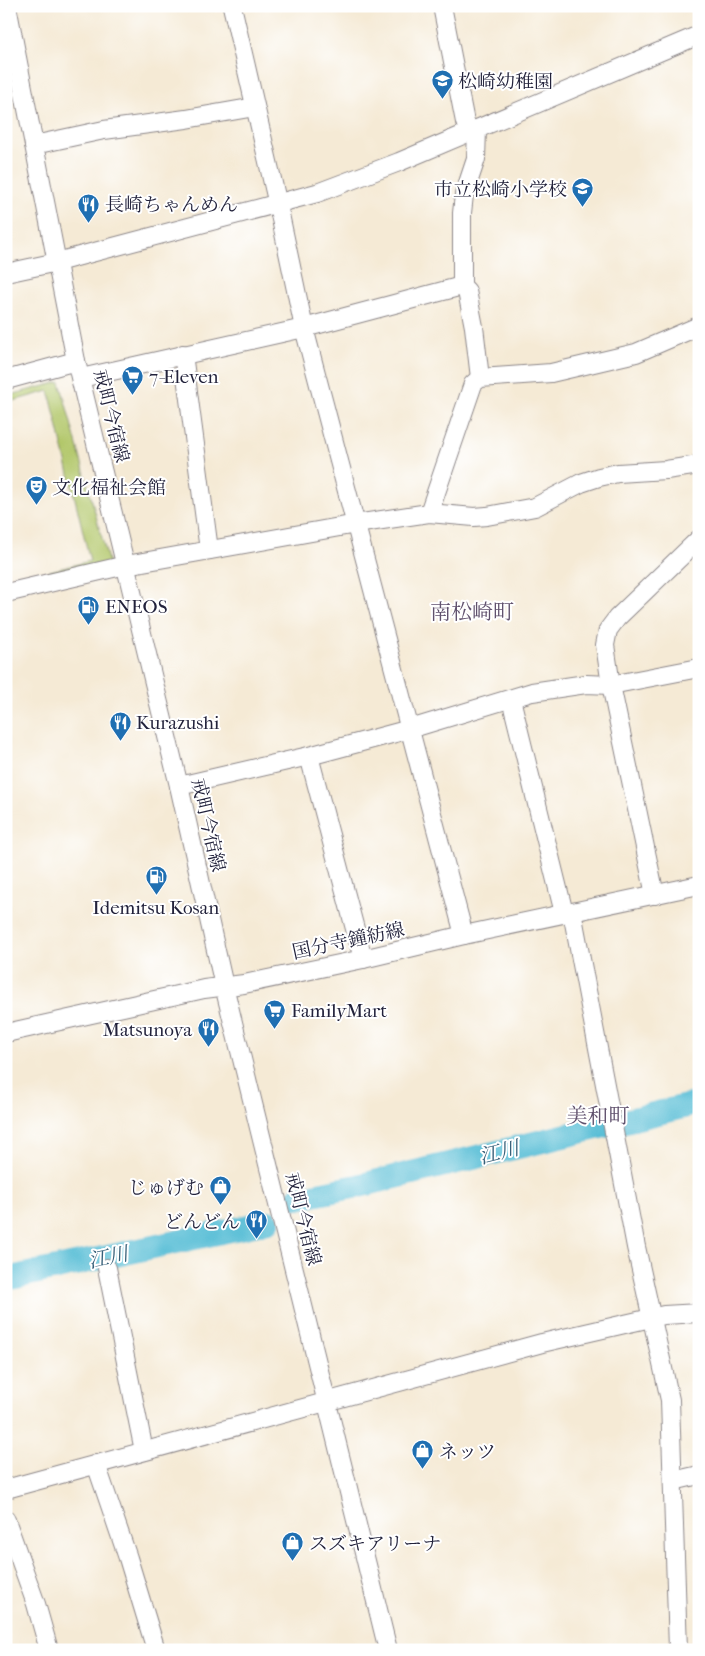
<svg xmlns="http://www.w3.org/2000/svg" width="705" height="1656" font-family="'IM FELL French Canon','Noto Serif JP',serif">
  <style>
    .green { fill: #b2c76b; stroke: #6a7453 }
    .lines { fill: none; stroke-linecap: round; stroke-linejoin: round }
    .river { stroke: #57bdd5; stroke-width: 24 }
    .minor-casing { stroke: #8c8688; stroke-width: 20 }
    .minor { stroke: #fff; stroke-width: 18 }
    .labels { text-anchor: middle; stroke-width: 4; stroke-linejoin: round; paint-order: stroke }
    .poi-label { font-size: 19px; fill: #22223b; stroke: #fff; text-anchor: start }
    .street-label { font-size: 19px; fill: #22223b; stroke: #fff }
    .water-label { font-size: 20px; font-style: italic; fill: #376079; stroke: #fff }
    .quarter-label { font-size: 21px; fill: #60516d; stroke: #fff }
  </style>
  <rect width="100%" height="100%" fill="#fff"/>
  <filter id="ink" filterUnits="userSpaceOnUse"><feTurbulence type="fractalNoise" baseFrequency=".02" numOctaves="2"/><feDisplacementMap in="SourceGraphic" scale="10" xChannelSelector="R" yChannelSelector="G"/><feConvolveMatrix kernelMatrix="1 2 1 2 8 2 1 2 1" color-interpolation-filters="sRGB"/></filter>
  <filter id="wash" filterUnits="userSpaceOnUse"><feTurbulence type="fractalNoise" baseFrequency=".0096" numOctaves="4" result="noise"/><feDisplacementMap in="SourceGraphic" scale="20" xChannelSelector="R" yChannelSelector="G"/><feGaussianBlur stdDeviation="1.12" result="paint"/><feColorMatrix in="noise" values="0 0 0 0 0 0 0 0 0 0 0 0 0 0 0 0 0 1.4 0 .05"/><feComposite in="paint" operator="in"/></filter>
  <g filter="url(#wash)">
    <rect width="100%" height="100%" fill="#f5ead5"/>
    <path class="green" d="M60 382 109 564 6 586V582L90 561 49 391 6 403V396Z"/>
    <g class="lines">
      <g class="river">
        <path d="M298 1198 358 1186 699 1103"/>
        <path d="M6 1279 268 1222"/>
      </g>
    </g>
  </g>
  <g filter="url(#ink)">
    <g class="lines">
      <defs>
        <g id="minor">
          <path d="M7 6 76 361 179 786 224 986 388 1650"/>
          <path d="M232 6 278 205 304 328 464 935"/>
          <path d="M442 6 465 122 469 132"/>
          <path d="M477 129 476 159 464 195 462 213V286L467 291 474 327 480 378"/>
          <path d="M34 145 104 130 186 119 255 107"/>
          <path d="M6 273 57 262 317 193 399 162 699 35"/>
          <path d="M183 354 209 550"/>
          <path d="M81 378 304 328 462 286"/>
          <path d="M6 380 76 361"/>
          <path d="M429 513 473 384 480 378 551 373 636 353 699 326"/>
          <path d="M6 593 126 565 362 523 429 513 474 517 487 516 535 507 581 483 599 477 618 473 666 470 699 465"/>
          <path d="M511 699 564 913"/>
          <path d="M309 756 363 959"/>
          <path d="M179 786 309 756 410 729 532 692 586 684 611 685 699 668"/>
          <path d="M655 895 611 685 605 645 608 630 617 618 699 539"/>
          <path d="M572 912 636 1247 670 1400 678 1650"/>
          <path d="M6 1033 204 989 244 984 363 959 464 935 699 885"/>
          <path d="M107 1268 144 1451"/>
          <path d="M96 1464 128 1558 156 1650"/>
          <path d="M673 1481 699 1475"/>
          <path d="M6 1489 542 1343 664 1315 699 1313"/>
          <path d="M6 1520 36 1604 49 1650"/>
        </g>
      </defs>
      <use href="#minor" class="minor-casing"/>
      <use href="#minor" class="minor"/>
    </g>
  </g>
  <defs>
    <symbol id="school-pin" viewBox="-11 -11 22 30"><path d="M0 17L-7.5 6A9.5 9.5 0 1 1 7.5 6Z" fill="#1f6fb2" stroke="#fff"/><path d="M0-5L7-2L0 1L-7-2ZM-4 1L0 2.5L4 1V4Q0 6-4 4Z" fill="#fff"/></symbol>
    <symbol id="restaurant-pin" viewBox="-11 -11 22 30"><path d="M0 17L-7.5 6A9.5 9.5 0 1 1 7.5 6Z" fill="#1f6fb2" stroke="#fff"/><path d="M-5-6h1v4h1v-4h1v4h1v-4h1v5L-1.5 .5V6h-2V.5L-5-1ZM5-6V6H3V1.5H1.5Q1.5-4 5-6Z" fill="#fff"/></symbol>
    <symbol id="supermarket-pin" viewBox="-11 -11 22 30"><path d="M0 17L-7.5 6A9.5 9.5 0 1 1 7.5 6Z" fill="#1f6fb2" stroke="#fff"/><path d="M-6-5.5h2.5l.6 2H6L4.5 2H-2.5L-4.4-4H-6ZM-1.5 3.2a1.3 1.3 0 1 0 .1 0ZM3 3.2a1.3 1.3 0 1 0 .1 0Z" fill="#fff"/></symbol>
    <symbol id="theatre-pin" viewBox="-11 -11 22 30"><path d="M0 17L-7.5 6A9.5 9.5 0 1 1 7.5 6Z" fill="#1f6fb2" stroke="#fff"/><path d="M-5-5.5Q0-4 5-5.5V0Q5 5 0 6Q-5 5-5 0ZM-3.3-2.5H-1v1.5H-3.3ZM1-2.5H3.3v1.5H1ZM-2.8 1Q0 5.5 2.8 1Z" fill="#fff"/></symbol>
    <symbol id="fuel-pin" viewBox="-11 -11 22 30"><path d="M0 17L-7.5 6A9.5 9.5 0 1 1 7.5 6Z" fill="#1f6fb2" stroke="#fff"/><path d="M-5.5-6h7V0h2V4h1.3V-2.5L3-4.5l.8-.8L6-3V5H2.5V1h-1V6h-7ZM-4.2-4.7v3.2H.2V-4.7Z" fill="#fff"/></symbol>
    <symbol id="shop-pin" viewBox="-11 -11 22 30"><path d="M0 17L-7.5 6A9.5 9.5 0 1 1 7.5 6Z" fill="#1f6fb2" stroke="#fff"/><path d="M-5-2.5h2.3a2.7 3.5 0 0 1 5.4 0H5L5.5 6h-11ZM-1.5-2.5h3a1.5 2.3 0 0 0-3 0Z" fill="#fff"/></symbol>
  </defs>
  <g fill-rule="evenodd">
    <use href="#school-pin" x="430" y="68" width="25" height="34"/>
    <use href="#school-pin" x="570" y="176" width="25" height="34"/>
    <use href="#restaurant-pin" x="76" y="192" width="25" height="34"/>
    <use href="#supermarket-pin" x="120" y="364" width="25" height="34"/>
    <use href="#theatre-pin" x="24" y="474" width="25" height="34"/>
    <use href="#fuel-pin" x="76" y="594" width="25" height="34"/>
    <use href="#restaurant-pin" x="108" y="710" width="25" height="34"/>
    <use href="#fuel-pin" x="144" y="864" width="25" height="34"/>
    <use href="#supermarket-pin" x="262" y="998" width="25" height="34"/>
    <use href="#restaurant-pin" x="196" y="1016" width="25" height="34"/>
    <use href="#shop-pin" x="208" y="1174" width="25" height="34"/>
    <use href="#restaurant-pin" x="244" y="1208" width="25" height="34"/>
    <use href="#shop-pin" x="410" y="1438" width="25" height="34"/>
    <use href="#shop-pin" x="280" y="1530" width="25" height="34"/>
  </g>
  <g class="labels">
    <g class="poi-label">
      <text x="458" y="88">松崎幼稚園</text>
      <text x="567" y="196" text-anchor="end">市立松崎小学校</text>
      <text x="105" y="211">長崎ちゃんめん</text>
      <text x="149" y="383">7-Eleven</text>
      <text x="52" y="494">文化福祉会館</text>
      <text x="105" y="613">ENEOS</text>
      <text x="136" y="729">Kurazushi</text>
      <text x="156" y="914" text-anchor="middle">Idemitsu Kosan</text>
      <text x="291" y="1017">FamilyMart</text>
      <text x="192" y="1036" text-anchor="end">Matsunoya</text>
      <text x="204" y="1194" text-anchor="end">じゅげむ</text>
      <text x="240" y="1228" text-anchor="end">どんどん</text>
      <text x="439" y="1458">ネッツ</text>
      <text x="309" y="1550">スズキアリーナ</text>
    </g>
    <g class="street-label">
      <text transform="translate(112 416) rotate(76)" y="7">戒町今宿線</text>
      <text transform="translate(209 825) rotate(77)" y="7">戒町今宿線</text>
      <text transform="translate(348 940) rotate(-12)" y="7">国分寺鐘紡線</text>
      <text transform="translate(304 1219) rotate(76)" y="7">戒町今宿線</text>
    </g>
    <g class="water-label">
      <text transform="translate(499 1152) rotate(-14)" y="7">江川</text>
      <text transform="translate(108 1257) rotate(-12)" y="7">江川</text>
    </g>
    <g class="quarter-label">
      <text x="472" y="619">南松崎町</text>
      <text x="598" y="1123">美和町</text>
    </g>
  </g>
  <rect width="705" height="1656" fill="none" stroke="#fff" stroke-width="25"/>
</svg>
